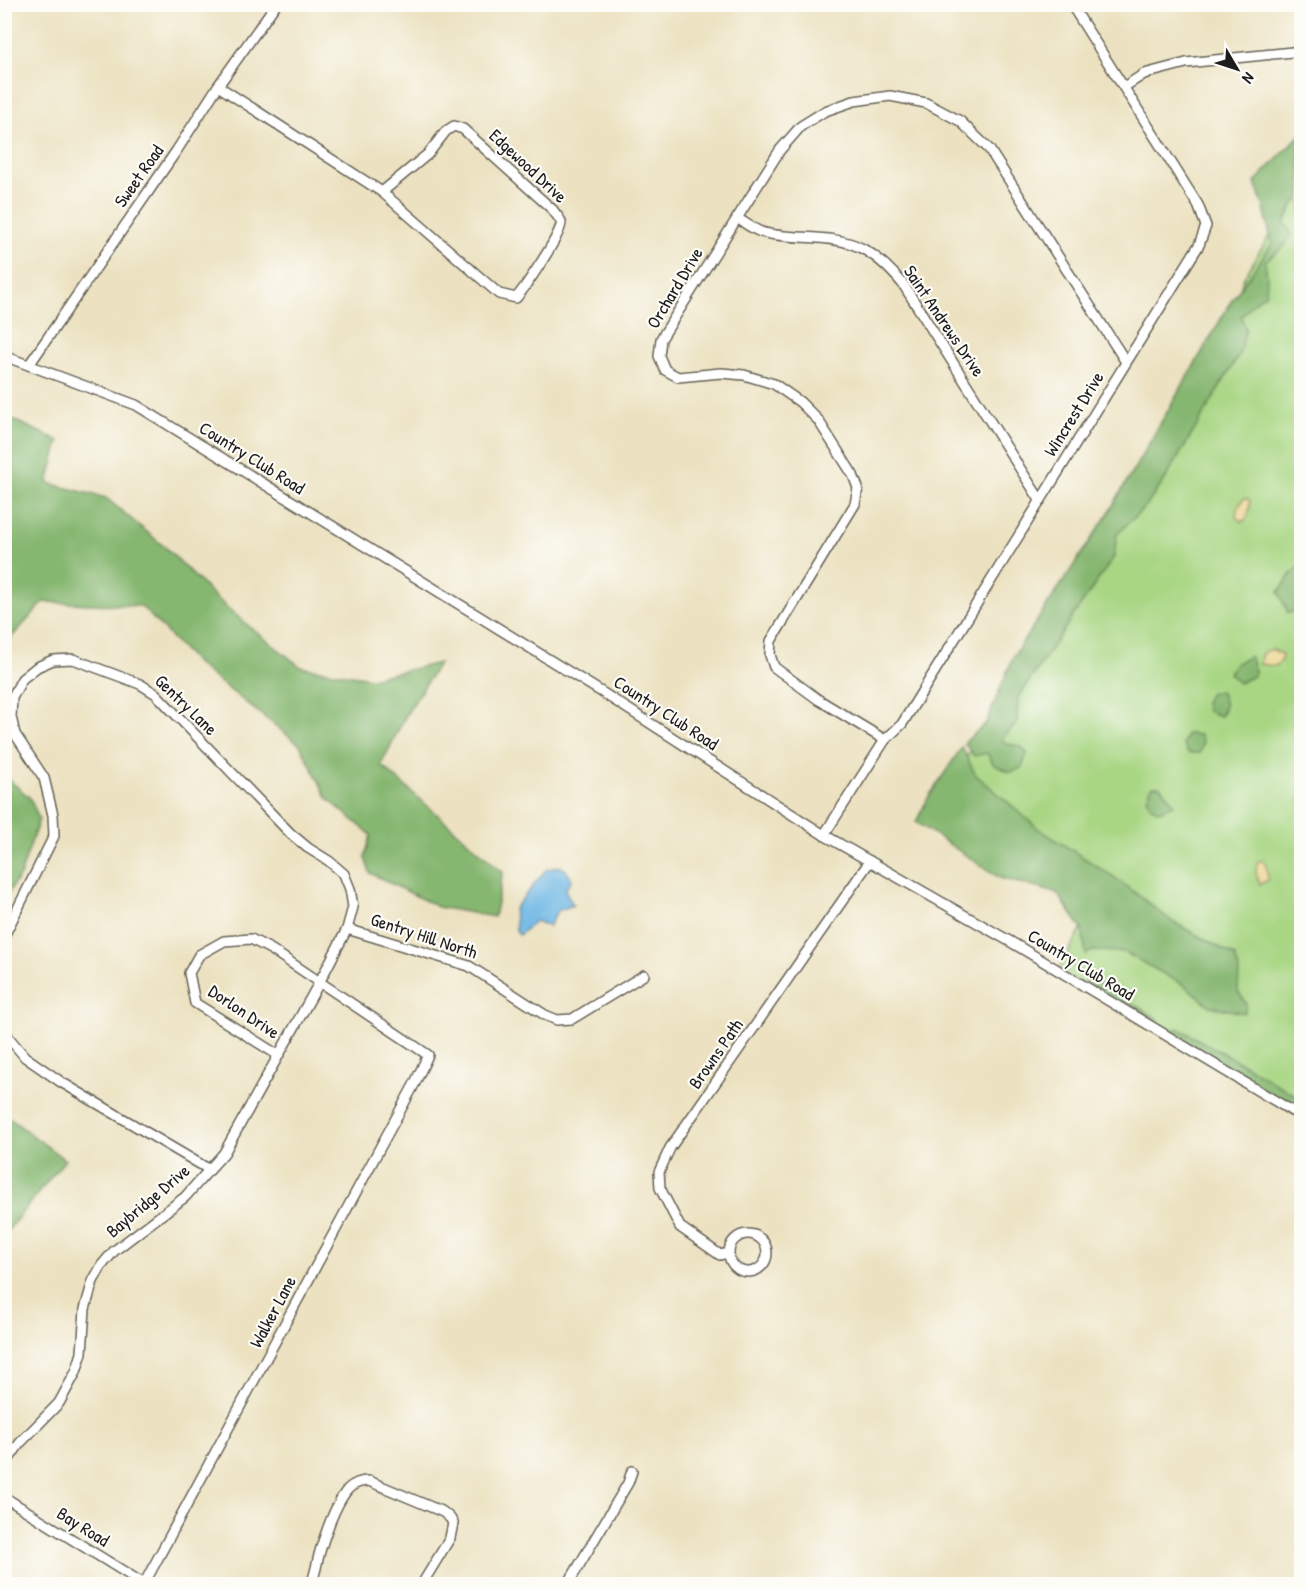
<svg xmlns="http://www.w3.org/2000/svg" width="1306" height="1589" font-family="'Patrick Hand',sans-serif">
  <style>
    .green { fill: #a8d683; stroke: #627950; stroke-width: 1.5 }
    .forest { fill: #86b771; stroke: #516a46; stroke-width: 1.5 }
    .sand { fill: #eeda9e; stroke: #857b5d; stroke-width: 1.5 }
    .water { fill: #6cb6e4; stroke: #446980; stroke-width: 1.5 }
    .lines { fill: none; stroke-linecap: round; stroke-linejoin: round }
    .minor-casing { stroke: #656156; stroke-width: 12 }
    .minor { stroke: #fff; stroke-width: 9 }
    .labels { text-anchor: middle; stroke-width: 4.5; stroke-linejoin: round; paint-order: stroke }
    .street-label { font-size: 18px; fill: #1c1c1c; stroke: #fdfcf7 }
  </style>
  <rect width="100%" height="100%" fill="#fdfcf7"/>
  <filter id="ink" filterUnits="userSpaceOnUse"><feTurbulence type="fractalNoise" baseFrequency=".0167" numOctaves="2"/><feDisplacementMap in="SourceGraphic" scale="12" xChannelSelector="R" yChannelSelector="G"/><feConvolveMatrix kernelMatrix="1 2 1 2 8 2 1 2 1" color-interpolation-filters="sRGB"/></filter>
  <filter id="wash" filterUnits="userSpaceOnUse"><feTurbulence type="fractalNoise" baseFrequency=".008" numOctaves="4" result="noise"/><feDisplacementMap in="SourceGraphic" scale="24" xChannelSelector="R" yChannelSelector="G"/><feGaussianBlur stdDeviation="1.35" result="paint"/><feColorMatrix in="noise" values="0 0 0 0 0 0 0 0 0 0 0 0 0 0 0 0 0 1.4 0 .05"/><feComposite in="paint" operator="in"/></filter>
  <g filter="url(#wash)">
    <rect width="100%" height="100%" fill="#ece2c1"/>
    <path class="green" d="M1301 184V1117L1058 970 1106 887 954 780 986 723 1231 318 1243 279Z"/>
    <g class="forest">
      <path d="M1300 135 1301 198 1294 204 1285 222 1291 234 1284 247 1265 261 1267 277 1266 293 1251 305 1241 317 1246 329 1239 355 1164 481 1147 505 1117 534 1114 557 1073 616 1018 698 1017 723 1002 739 1006 744 1020 746 1027 753 1022 768 1010 772 994 765 987 753 974 756 964 743 986 723 1014 655 1108 514 1232 300 1272 244 1264 208 1255 182Z"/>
      <path d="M5 416 59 441 48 483 106 498 166 548 214 596 245 623 301 667 371 678 439 663 407 713 381 765 503 872 494 917 438 907 370 873 365 857 371 835 328 799 300 745 198 665 141 606 44 602 5 644Z"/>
      <path d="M1301 566V610L1288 613 1279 592 1291 574Z"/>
      <path d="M1250 656 1255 671 1253 676 1239 683 1229 673 1235 664Z"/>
      <path d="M1220 691C1225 702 1227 706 1220 716L1207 711 1205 702 1210 693Z"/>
      <path d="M1187 734 1200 735 1203 743 1200 753H1188L1183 744Z"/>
      <path d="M962 747 975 774 1039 829 1120 881 1173 922 1235 956 1239 969 1238 992 1246 1003 1245 1013 1210 1006 1184 985 1124 952 1092 951 1086 955 1082 929 1057 893 1000 878 916 822 928 798Z"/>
      <path d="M5 776 30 798 39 819 20 876 6 896Z"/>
      <path d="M1152 786H1160L1174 804 1160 811 1151 807 1147 798Z"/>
      <path d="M1089 978 1158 1019 1157 1027 1085 983Z"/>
      <path d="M1177 1028 1247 1066 1301 1099V1113L1171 1034Z"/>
      <path d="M4 1114 65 1160 5 1234H4Z"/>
    </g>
    <g class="sand">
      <path d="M1244 498 1249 499C1251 506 1249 518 1242 522L1236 517 1237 509Z"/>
      <path d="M1272 649 1282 655 1281 661 1275 666 1260 664 1262 653Z"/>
      <path d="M1262 860 1266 864 1268 880 1260 884C1255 876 1256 872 1257 862Z"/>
    </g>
    <path class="water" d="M559 866 565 869 572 879 565 890 573 905 557 911 549 926 535 921 519 935 516 931 514 909 546 870Z"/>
  </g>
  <g filter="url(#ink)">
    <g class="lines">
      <defs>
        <g id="minor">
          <path d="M218 86 382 192"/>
          <path d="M1124 87 1144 74 1186 63 1302 51"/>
          <path d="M454 126 463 129 553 210C555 214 560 218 561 222 564 231 524 289 516 298L499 294 382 192 428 154 446 131Z"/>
          <path d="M737 218C745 223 753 229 761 232 792 241 833 233 861 248 878 256 892 271 903 284L1040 500"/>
          <path d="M4 356 136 405 600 691 824 835 1011 942 1302 1117"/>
          <path d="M29 365 177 150 218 86 276 4"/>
          <path d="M885 740 819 700 774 667 770 655 771 641 855 504 858 488 853 475 818 420 800 402 774 384 744 375 721 373 678 377 665 370 659 356 661 339 780 150 801 126 825 111 854 101 890 96 926 103 960 121 989 149 1126 362"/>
          <path d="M824 835 885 740 902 724 1199 245 1206 226 1198 205 1071 4"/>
          <path d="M347 929 469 966 545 1015 557 1020 572 1019 644 975"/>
          <path d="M4 936 54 836 53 815 44 778 15 734 11 717 12 698 22 679 37 667 53 660 73 659 140 684 156 694 291 834 308 848 329 861 344 874 350 889 353 907 347 929 319 983 224 1153 185 1197 114 1251 102 1265 93 1281 85 1309 82 1353 76 1372 59 1403 20 1443 4 1466"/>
          <path d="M4 1029 9 1038 25 1057 61 1082 210 1170"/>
          <circle cx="748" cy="1253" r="19"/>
          <path d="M728 1253 720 1255 680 1227 660 1188 659 1172 670 1148 870 861"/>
          <path d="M4 1497 144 1584"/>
          <path d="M144 1584 415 1083 428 1055 272 950 251 939 224 941 199 955 189 973 195 1003 278 1055"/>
          <path d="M311 1584C316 1573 317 1560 321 1548 326 1532 336 1503 348 1489 354 1483 361 1481 369 1481L443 1512 450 1518 453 1523 450 1538 422 1584"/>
          <path d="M568 1584 628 1483 632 1471"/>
        </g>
      </defs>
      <use href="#minor" class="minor-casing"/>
      <use href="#minor" class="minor"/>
    </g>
  </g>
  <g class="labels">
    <g class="street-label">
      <text transform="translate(528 166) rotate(43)" y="6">Edgewood Drive</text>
      <text transform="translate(139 176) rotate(-55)" y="6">Sweet Road</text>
      <text transform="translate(675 288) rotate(-59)" y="6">Orchard Drive</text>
      <text transform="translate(944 321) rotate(56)" y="6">Saint Andrews Drive</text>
      <text transform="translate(1074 414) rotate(-58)" y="6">Wincrest Drive</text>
      <text transform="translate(252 458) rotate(32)" y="6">Country Club Road</text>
      <text transform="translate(186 705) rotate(44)" y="6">Gentry Lane</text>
      <text transform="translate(666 713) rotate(33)" y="6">Country Club Road</text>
      <text transform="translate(424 936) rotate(18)" y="6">Gentry Hill North</text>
      <text transform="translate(1081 965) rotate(31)" y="6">Country Club Road</text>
      <text transform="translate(244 1012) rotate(34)" y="6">Dorlon Drive</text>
      <text transform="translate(716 1054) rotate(-55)" y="6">Browns Path</text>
      <text transform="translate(148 1201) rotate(-40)" y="6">Baybridge Drive</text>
      <text transform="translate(273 1312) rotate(-62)" y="6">Walker Lane</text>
      <text transform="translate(83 1527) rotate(32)" y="6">Bay Road</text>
    </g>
  </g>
  <rect width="1306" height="1589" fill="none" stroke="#fdfcf7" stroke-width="24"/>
  <g transform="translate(1237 69) rotate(129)" stroke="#fdfcf7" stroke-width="4.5" paint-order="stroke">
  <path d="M0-4.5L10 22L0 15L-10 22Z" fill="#1c1c1c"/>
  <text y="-9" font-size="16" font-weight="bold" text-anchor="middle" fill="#1c1c1c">N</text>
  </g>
</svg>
